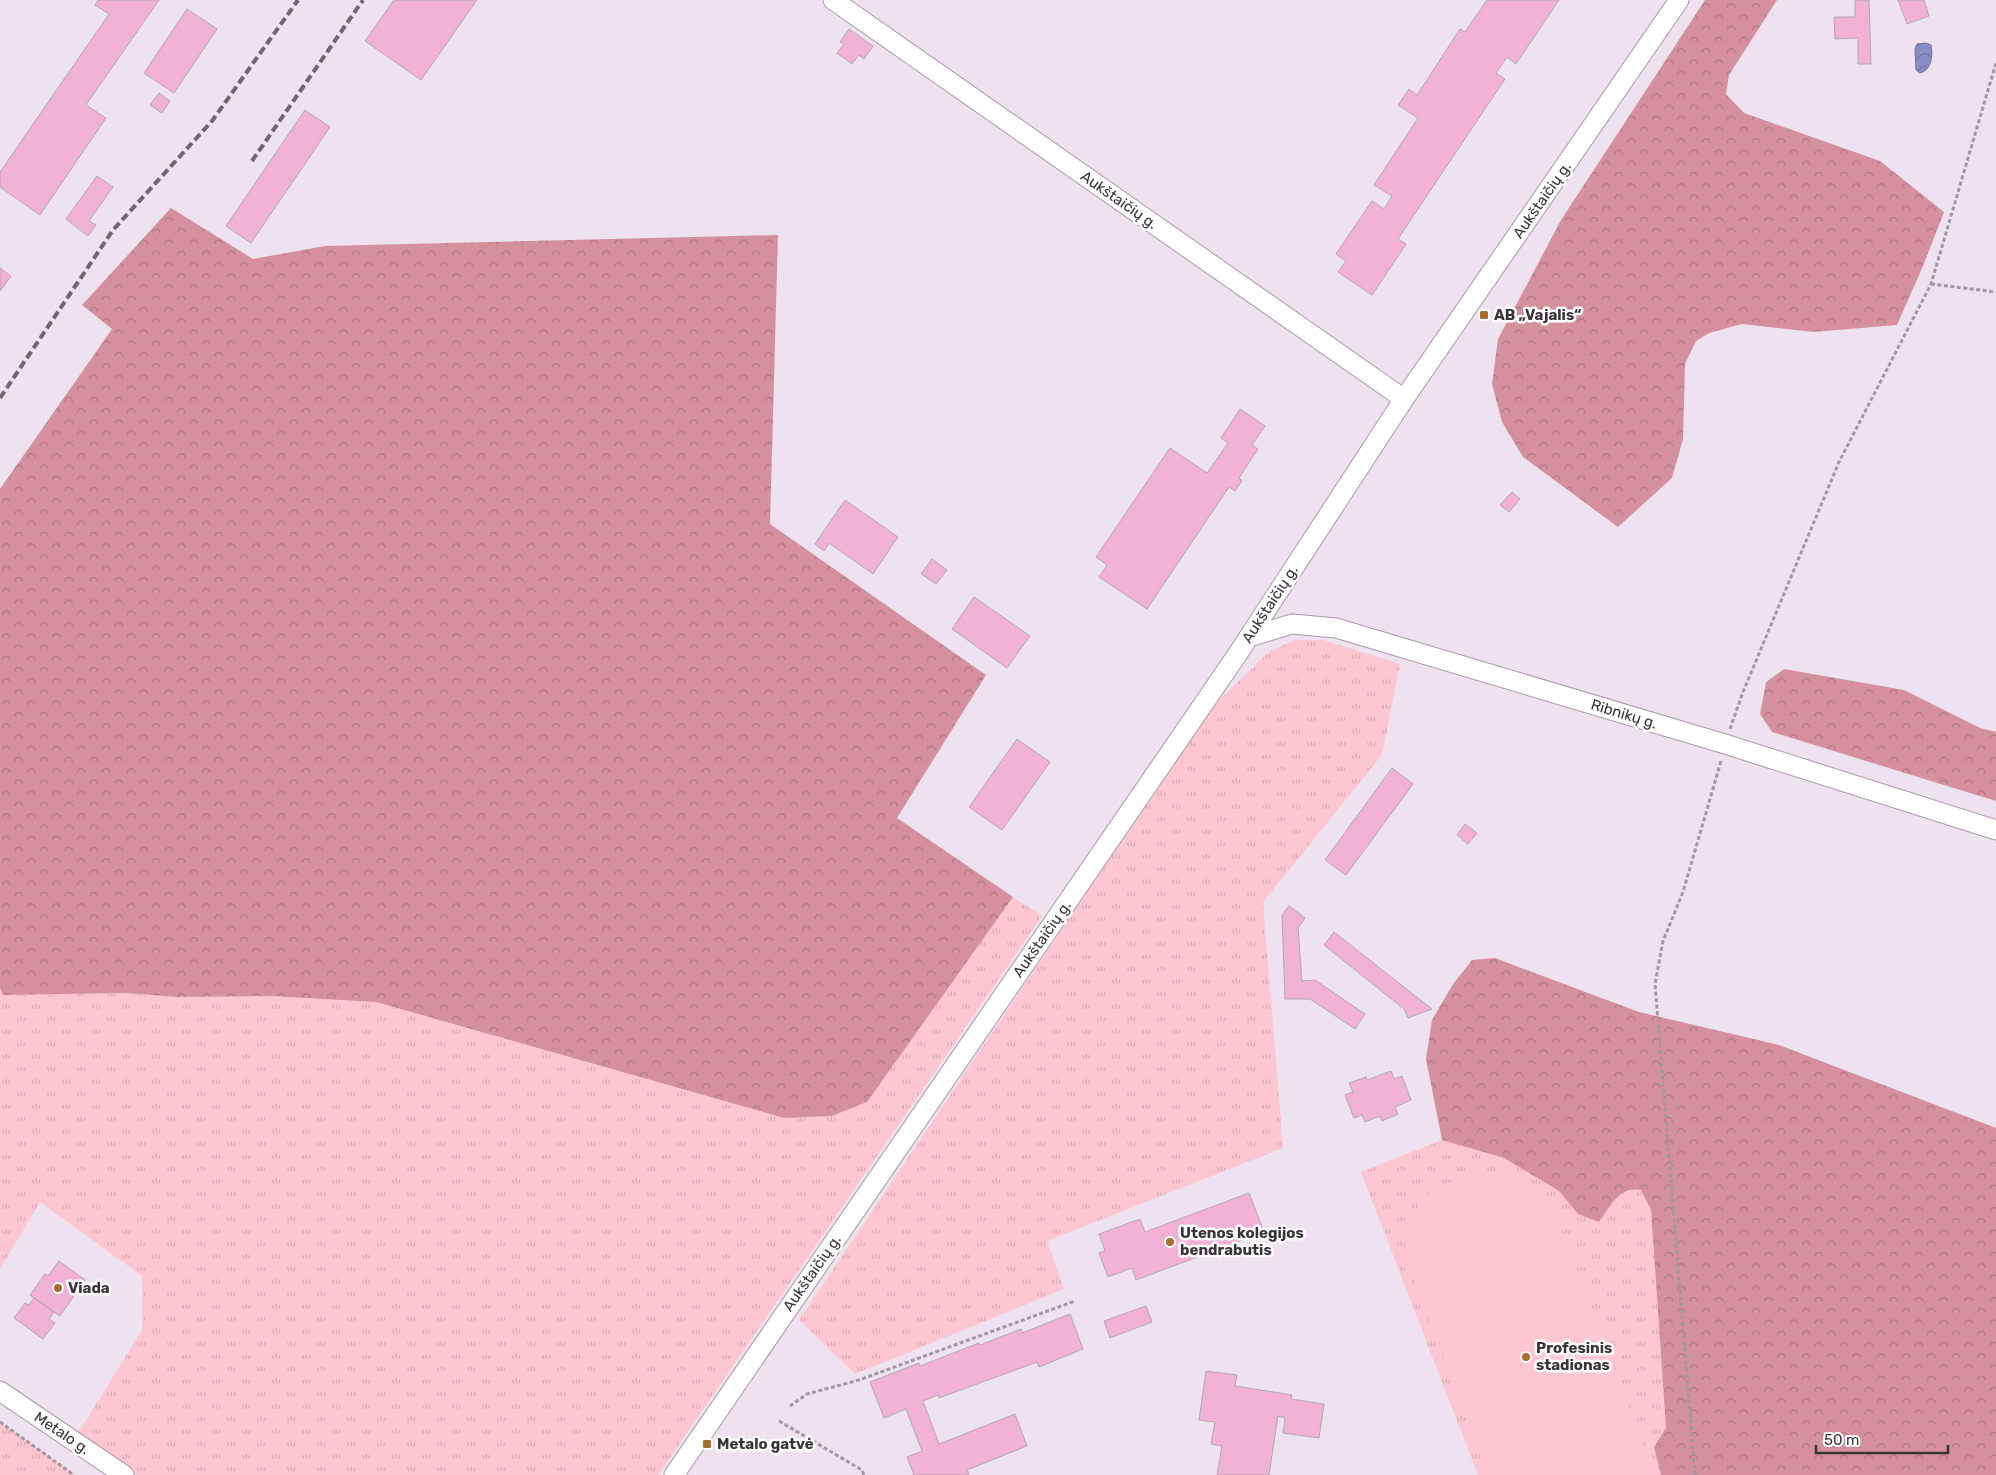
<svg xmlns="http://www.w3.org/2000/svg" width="1996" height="1475" font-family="Rubik,sans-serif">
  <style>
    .grass { fill: url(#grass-tufts) }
    .forest { fill: url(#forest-crowns) }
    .park { fill: #fdc6d2 }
    .water { fill: url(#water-waves); stroke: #71729c }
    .building { fill: #f0b1d5; stroke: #b5a7af }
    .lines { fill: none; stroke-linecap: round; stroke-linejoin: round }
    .minor-casing { stroke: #a69ca7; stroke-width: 21 }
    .path { stroke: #a098a1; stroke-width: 3; stroke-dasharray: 4 2.5; stroke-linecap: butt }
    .minor { stroke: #fff; stroke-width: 19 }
    .rail { stroke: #6d676e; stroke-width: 4; stroke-dasharray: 8 4; stroke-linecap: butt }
    .poi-dot { fill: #a66e2b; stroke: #fff; stroke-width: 2 }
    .labels { text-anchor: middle; stroke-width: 5; stroke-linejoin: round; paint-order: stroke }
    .street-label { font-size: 15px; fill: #383439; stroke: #fff }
    .poi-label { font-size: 15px; font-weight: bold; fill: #383439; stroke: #fff; text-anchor: start }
  </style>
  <defs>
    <pattern id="grass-tufts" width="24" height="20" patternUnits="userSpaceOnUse" patternTransform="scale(1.25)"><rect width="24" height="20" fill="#fdc6d2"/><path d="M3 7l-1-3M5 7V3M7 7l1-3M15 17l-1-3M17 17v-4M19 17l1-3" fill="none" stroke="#daabb5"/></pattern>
    <pattern id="forest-crowns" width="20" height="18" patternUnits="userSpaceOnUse" patternTransform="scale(1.25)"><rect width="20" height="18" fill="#d5909f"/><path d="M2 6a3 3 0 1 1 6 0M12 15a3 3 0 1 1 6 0" fill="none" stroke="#ae7683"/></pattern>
    <pattern id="water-waves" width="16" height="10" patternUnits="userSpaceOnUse" patternTransform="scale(1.25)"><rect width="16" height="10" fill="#898cc6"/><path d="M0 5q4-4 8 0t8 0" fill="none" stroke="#7173a2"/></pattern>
  </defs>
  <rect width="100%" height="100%" fill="#ede2ee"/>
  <g class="grass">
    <path d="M1295 640H1323L1400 664 1382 755 1263 902 1283 1148 1047 1241 1064 1289 855 1374 799 1320 1210 709 1270 651Z"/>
    <path d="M1013 897 1042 916 658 1475H137L77 1435 142 1330V1276L40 1202 0 1269V988L3 995 126 993 178 997 271 996 376 1002 784 1118 832 1116 867 1102Z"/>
    <path d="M1442 1140 1504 1158 1559 1191 1579 1214 1599 1222C1610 1206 1619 1187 1641 1190L1651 1210 1666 1428 1654 1447 1661 1475H1478L1361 1172Z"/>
    <path d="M0 1422 76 1475H0Z"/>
  </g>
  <g class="forest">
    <path d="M1705 0H1777L1729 75 1726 94 1744 113 1880 161 1944 212 1923 266 1897 325 1813 332 1742 324 1709 333 1696 341 1685 364 1683 439 1672 478 1618 527 1523 457 1502 422 1492 384 1498 339 1561 220Z"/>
    <path d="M171 208 253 259 325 246 778 235 770 524 986 675 897 818 1013 897 867 1102 832 1116 784 1118 376 1002 271 996 178 997 126 993 3 995 0 988V489L112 329 82 305Z"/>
    <path d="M1784 669 1904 690 1980 728 1996 732V801L1772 732 1760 714 1766 682Z"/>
    <path d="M1495 958 1639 1012 1779 1045 1996 1128V1475H1661L1654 1447 1666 1428 1651 1210 1641 1190C1619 1186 1610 1207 1599 1222L1578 1214 1559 1191 1504 1158 1442 1140 1426 1059 1432 1020 1453 984 1472 960Z"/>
  </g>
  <path class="park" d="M1485 1174C1515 1176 1530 1184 1552 1205L1646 1453 1648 1475H1489L1406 1261C1402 1205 1432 1180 1485 1174Z"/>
  <path class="water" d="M1926 43 1931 45C1933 55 1932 70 1920 73L1916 70 1915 49 1917 44Z"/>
  <g class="building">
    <path d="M98 0H159L86 105 106 118 40 215 0 187V172L109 14 95 5Z"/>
    <path d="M394 0H477L421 80 365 41Z"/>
    <path d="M1487 0H1559L1516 64 1507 57 1496 73 1505 79 1398 239 1406 244 1372 295 1338 272 1346 261 1336 254 1372 201 1384 209 1392 196 1374 185 1418 118 1398 105 1409 89 1417 95 1460 29 1465 32Z"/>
    <path d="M1855 0H1869L1871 64H1858V38L1835 39 1834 17H1855Z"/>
    <path d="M1898 0H1924L1929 16 1907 24Z"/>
    <path d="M187 9 217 29 174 93 144 73Z"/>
    <path d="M849 29 873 46 864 59 859 55 852 64 837 53 844 44 840 42Z"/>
    <path d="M159 93 170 101 162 113 150 105Z"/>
    <path d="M305 110 330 127 251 243 226 226Z"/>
    <path d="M97 176 113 187 89 221 96 225 88 236 66 219Z"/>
    <path d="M0 268 11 276 0 291Z"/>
    <path d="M1240 409 1265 426 1252 445 1258 449 1239 478 1242 481 1235 491 1229 487 1147 609 1099 577 1107 565 1096 557 1170 448 1207 473 1228 443 1221 438Z"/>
    <path d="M1512 492 1520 499 1509 512 1500 505Z"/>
    <path d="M845 500 898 537 873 574 829 543 824 551 815 544Z"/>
    <path d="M932 559 947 570 936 584 921 574Z"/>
    <path d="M974 597 1030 636 1007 668 952 629Z"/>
    <path d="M1017 739 1050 762 1002 830 969 807Z"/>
    <path d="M1392 768 1413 784 1346 875 1325 860Z"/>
    <path d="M1465 824 1477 833 1468 844 1457 835Z"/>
    <path d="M1289 906 1305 918 1298 928 1302 981 1315 980 1365 1014 1355 1029 1310 999H1285L1282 915Z"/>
    <path d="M1334 932 1432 1009 1408 1018 1404 1009 1324 945Z"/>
    <path d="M1391 1071 1394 1079 1402 1076 1411 1100 1395 1107 1398 1114 1382 1121 1380 1116 1365 1122 1362 1115 1354 1118 1345 1095 1353 1092 1349 1083 1366 1077 1367 1080Z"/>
    <path d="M1249 1193 1264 1232 1136 1280 1132 1268 1108 1277 1099 1253 1105 1251 1099 1234 1140 1219 1145 1232Z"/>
    <path d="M59 1261 85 1280 60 1316 30 1295 45 1274 48 1276Z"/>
    <path d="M34 1298 54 1312 49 1319 55 1323 43 1339 14 1318 25 1303 29 1305Z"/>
    <path d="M1146 1306 1152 1322 1110 1338 1104 1321Z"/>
    <path d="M1070 1314 1083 1349 1039 1367 1037 1362 939 1398 938 1395 923 1401 939 1444 1015 1414 1027 1446 967 1470 969 1475H914L907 1457 922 1451 906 1409 884 1418 870 1382 919 1363 920 1366 979 1343 980 1345 1021 1329 1022 1333Z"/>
    <path d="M1206 1371 1237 1375 1235 1386 1292 1395 1291 1399 1324 1404 1319 1438 1283 1433 1285 1418 1278 1416 1269 1475H1217L1222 1446 1211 1444 1215 1422 1199 1420Z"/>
  </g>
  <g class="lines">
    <defs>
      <g id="minor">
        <path d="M833 0 1404 399"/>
        <path d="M1249 637 1292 624 1336 628 1725 744 1996 830"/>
        <path d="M0 1391 124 1475"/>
        <path d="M674 1475 1237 655 1404 399 1679 0"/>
      </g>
    </defs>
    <use href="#minor" class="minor-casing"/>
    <g class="path">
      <path d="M1931 284 1996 292"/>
      <path d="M1730 729 1743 692 1839 462 1931 284 1996 63"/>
      <path d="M790 1406 807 1394 859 1380 1075 1301"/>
      <path d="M779 1421 862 1470 864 1475"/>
      <path d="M0 1422 74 1475"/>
      <path d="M1695 1475 1655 984 1663 941 1683 892 1721 761"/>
    </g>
    <use href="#minor" class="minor"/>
    <g class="rail">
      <path d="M252 161 363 0"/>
      <path d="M0 398 113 230 212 121 298 0"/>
    </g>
  </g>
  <g class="poi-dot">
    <rect x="1479" y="310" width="10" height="10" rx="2.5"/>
    <circle cx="1170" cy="1242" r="5"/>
    <circle cx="58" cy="1288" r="5"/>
    <circle cx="1526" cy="1357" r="5"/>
    <rect x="702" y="1439" width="10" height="10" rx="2.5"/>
  </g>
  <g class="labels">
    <g class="street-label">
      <text transform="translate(1119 200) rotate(35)" y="5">Aukštaičių g.</text>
      <text transform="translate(1542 200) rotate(-55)" y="5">Aukštaičių g.</text>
      <text transform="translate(1270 604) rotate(-57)" y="5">Aukštaičių g.</text>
      <text transform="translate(1624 714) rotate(17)" y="5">Ribnikų g.</text>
      <text transform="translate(1042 939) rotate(-55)" y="5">Aukštaičių g.</text>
      <text transform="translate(812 1273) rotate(-55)" y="5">Aukštaičių g.</text>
      <text transform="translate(62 1433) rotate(34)" y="5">Metalo g.</text>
    </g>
    <g class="poi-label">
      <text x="1494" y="320">AB „Vajalis“</text>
      <text x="1180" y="1238">Utenos kolegijos<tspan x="1180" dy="17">bendrabutis</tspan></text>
      <text x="68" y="1293">Viada</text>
      <text x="1536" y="1353">Profesinis<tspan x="1536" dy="17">stadionas</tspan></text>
      <text x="717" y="1449">Metalo gatvė</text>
    </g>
  </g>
  <path d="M1816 1445v8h132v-8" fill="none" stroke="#383439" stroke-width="2.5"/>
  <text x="1824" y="1445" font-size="15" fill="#383439" stroke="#ffffff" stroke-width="4" paint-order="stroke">50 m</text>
</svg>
